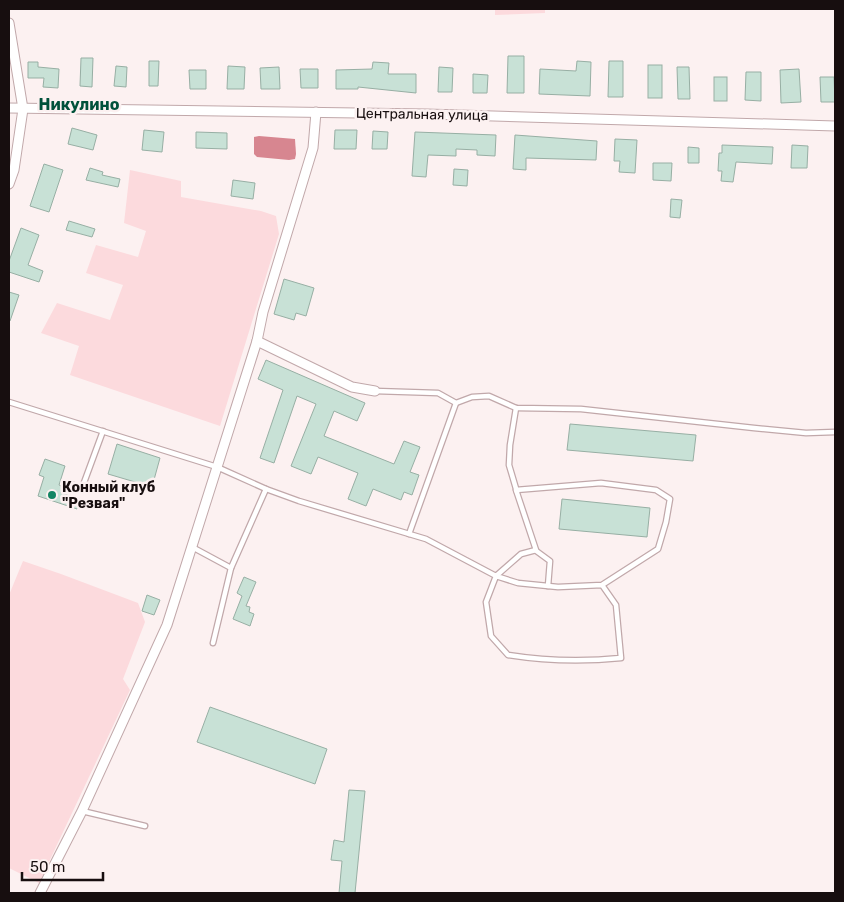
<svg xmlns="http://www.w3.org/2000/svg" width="844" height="902" font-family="Rubik,sans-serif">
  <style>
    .green { fill: #fcdadd }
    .water { fill: #d78690 }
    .building { fill: #c8e1d6; stroke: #97afa4 }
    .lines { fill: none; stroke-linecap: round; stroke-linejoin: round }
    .service-casing { stroke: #c1a8aa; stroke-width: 7 }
    .minor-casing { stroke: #c1a8aa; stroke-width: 11 }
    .service { stroke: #fff; stroke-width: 4.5 }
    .minor { stroke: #fff; stroke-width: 9 }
    .poi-dot { fill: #138563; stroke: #fcf1f1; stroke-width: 2 }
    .labels { text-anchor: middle; stroke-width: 5; stroke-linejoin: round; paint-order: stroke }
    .street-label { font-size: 14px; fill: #170e0f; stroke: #fcf1f1 }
    .poi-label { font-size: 14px; font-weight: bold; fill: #170e0f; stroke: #fcf1f1; text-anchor: start }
    .quarter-label { font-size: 16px; font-weight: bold; fill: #00513a; stroke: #fcf1f1 }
  </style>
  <rect width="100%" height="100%" fill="#fcf1f1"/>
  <g class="green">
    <path d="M495 9H545V13L495 15Z"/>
    <path d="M130 170 181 181V197L261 211 276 216 279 234 220 426 70 375 79 346 41 333 57 303 110 320 123 285 86 273 96 245 138 257 146 231 124 223Z"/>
    <path d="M23 561 61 574 138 603 145 622 123 679 130 690 39 883 9 868V595Z"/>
  </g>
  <path class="water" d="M259 136 295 139 296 154 295 159 289 160 257 157 254 154V137Z"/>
  <g class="building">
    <path d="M508 56H524V93H507Z"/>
    <path d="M81 58H93L92 87 80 86Z"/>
    <path d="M149 61H159L158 86H149Z"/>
    <path d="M577 61 591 62 590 96 539 94 540 69 576 71Z"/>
    <path d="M609 61H623V97H608Z"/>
    <path d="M28 62H38V67L59 69 58 88 43 87 44 78H28Z"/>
    <path d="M373 62 389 63 388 74H416V93L358 87V89H336V70L372 69Z"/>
    <rect x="648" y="65" width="14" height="33"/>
    <path d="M116 66 127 67 126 87 114 86Z"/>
    <path d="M228 66 245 67 244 89H227Z"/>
    <path d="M279 67 280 89H261L260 68Z"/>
    <path d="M439 67 453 68 452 92H438Z"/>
    <path d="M677 67H689L690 99H678Z"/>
    <path d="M300 69H318V88H301Z"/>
    <path d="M799 69 801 102 781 103 780 70Z"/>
    <path d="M189 70H206V89H190Z"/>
    <path d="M746 72H761V101L745 100Z"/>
    <path d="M473 74 488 75 487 93H473Z"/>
    <rect x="714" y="77" width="13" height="24"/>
    <path d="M820 77H834L835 102H821Z"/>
    <path d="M72 128 97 135 93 150 68 144Z"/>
    <path d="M144 130 164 132 162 152 142 150Z"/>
    <path d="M335 130H357L356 149H334Z"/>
    <path d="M373 131 388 132 387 149H372Z"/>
    <path d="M196 132 227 133V149L196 148Z"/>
    <path d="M415 132 496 135 495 156 477 155V150L456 149V156L428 155 426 177 412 176Z"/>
    <path d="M515 135 597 141 596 160 526 158V170L513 169Z"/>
    <path d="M615 139 637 140 635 173 619 172 620 161H614Z"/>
    <path d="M722 145 773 147 772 164 736 162 733 182 721 181 722 171H718L719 153H722Z"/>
    <path d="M792 145 808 146 807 168H791Z"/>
    <path d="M688 147 699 148V163H688Z"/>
    <path d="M653 163H672L671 181 653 180Z"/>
    <path d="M44 164 63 170 49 212 30 206Z"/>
    <path d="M90 168 103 172 102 175 120 179 118 187 86 180Z"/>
    <path d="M454 169 468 170 467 186 453 185Z"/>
    <path d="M233 180 255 183 253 199 231 196Z"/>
    <path d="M671 199 682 200 680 218 670 217Z"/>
    <path d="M69 221 95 229 92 237 66 230Z"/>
    <path d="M21 228 39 235 28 265 43 271 39 282 9 272V261Z"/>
    <path d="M284 279 314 288 306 316 296 313 294 320 274 314Z"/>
    <path d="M9 292 19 295 10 321H9Z"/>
    <path d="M266 360 365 403 357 421 334 411 324 436 394 464 404 441 420 447 410 472 419 475 412 495 404 492 401 500 373 489 366 506 348 499 358 473 318 457 311 474 291 466 316 404 297 396 274 463 260 458 283 390 258 379Z"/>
    <path d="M570 424 696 435 693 461 567 450Z"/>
    <path d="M117 444 160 458 152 487 108 474Z"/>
    <path d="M45 459 65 466 59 485 63 487 61 493 80 499 77 509 38 496 44 477 39 475Z"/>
    <path d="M562 499 650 508 647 537 559 529Z"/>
    <path d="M244 577 256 582 246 606 250 607 249 612 254 614 250 626 233 619 242 596 237 593Z"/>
    <path d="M147 595 160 600 154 615 142 611Z"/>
    <path d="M210 707 327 749 315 784 197 742Z"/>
    <path d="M349 790 365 791 355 893H339L342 861 331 860 334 840 344 842Z"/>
  </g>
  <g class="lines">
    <defs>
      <g id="service">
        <path d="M375 391 438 393 456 403 472 397 489 396 516 408 581 409 754 428 806 433 835 432"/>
        <path d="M9 402 217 467 266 489 299 501 426 539 496 576 521 554 536 550 516 490 601 483 656 490 670 499 666 522 658 549 602 585 616 605 621 658C583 662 546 661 508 655L491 636 486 602 496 576 518 583 558 587 602 585"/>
        <path d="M516 408 510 445 509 465 517 492"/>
        <path d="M68 483 82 488 103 431"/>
        <path d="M409 534 456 403"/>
        <path d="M192 547 231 568"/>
        <path d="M535 550 550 561 548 586"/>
        <path d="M213 643 231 568 266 489"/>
        <path d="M82 811 145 826"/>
      </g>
      <g id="minor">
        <path d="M9 23 23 109 14 170 9 184"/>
        <path d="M9 108 427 114 835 126"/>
        <path d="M257 341 352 387 375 391"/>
        <path d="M40 893 82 811 167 625 257 341 263 312 313 148 316 112"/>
      </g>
    </defs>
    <use href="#service" class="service-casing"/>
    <use href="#minor" class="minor-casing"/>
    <use href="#service" class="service"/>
    <use href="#minor" class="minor"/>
  </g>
  <circle class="poi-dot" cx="52" cy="495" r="5"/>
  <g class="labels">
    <g class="street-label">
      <text transform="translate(422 114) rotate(1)" y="5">Центральная улица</text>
    </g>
    <g class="poi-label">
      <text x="62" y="492">Конный клуб<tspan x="62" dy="16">"Резвая"</tspan></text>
    </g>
    <g class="quarter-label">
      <text x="79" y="110">Никулино</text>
    </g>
  </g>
  <rect width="844" height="902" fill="none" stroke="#170e0f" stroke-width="20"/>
  <path d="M22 872v8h81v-8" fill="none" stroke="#170e0f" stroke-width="2.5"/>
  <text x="30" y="872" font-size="15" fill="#170e0f" stroke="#fcf1f1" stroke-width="4" paint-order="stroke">50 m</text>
</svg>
